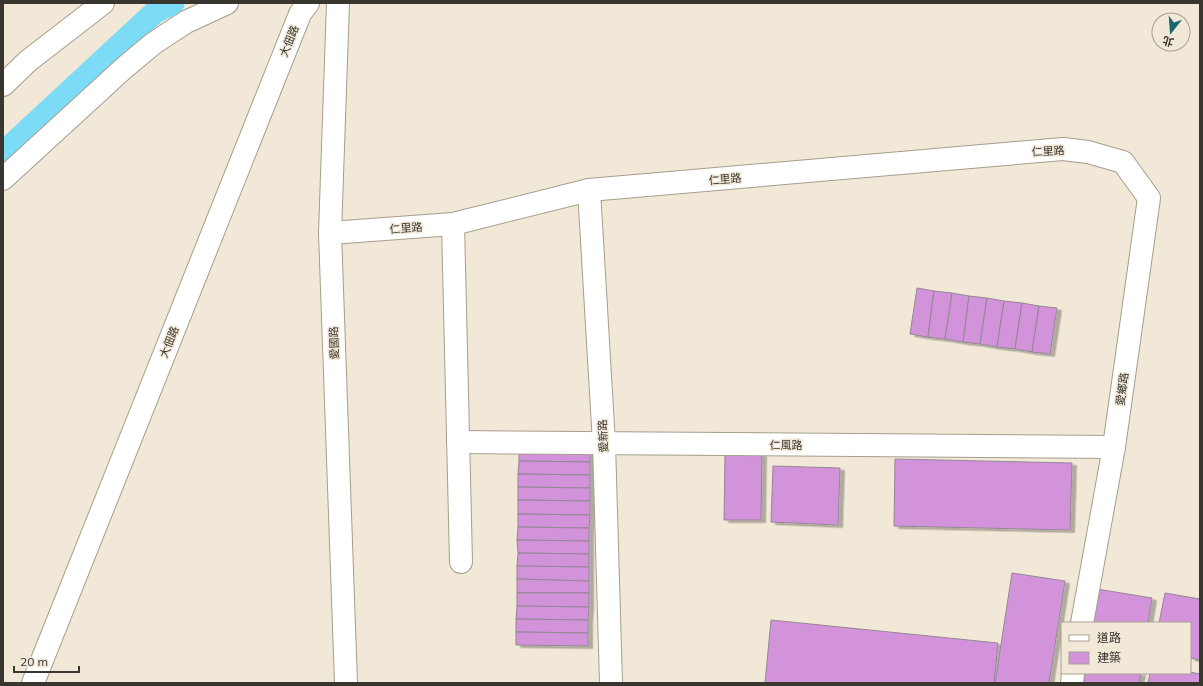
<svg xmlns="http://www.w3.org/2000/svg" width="1203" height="686" font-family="Mulish,'Noto Sans TC',sans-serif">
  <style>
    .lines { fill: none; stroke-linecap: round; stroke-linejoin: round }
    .canal { stroke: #7cdbf7; stroke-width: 23 }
    .building { fill: #d293db; stroke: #948795; filter: url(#shadow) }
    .minor-casing { stroke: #a69e8d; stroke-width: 24 }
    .minor { stroke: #fff; stroke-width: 22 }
    .labels { text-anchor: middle; stroke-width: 3; stroke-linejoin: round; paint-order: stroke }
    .street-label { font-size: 11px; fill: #39352f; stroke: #f1e8d7 }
  </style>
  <defs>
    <filter id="shadow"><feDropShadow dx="4.5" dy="2.5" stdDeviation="0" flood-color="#0004"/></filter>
  </defs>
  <rect width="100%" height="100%" fill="#f1e8d7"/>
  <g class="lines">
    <path class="canal" d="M3 153 155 12 173 3"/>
  </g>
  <g class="building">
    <path d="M917 288 934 291 928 337 910 334Z"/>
    <path d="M934 291 952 293 945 339 928 337Z"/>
    <path d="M952 293 969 296 963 342 945 339Z"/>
    <path d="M969 296 987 298 980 344 963 342Z"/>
    <path d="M987 298 1004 301 997 347 980 344Z"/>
    <path d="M1004 301 1022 303 1015 349 997 347Z"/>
    <path d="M1022 303 1039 306 1032 352 1015 349Z"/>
    <path d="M1039 306 1057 308 1050 354 1032 352Z"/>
    <path d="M519 448 590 449V462L519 461Z"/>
    <path d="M725 454H762L761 520H724Z"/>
    <path d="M895 459 1072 463 1070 530 894 526Z"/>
    <path d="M519 461 590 462V475L518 474Z"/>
    <path d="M773 466 840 468 838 525 771 522Z"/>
    <path d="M518 474 590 475V488L518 487Z"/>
    <path d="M518 487 590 488V501L518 500Z"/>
    <path d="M518 500 590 501V515L518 514Z"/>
    <path d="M518 514 590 515 589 528 518 527Z"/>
    <path d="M518 527 589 528V541L517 540Z"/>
    <path d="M517 540 589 541V554L518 553Z"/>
    <path d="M518 553 589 554V567L517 566Z"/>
    <path d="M517 566 589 567V581L517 579Z"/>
    <path d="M1012 573 1065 581 1049 683H995Z"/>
    <path d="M517 579 589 581V593H517Z"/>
    <path d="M1097 589 1152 598 1148 623H1092Z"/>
    <path d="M517 593H589V607L517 606Z"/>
    <path d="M1165 593 1200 599V660L1190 658V623H1159Z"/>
    <path d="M517 606 589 607 588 620 516 619Z"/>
    <path d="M516 619 588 620V633L516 632Z"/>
    <path d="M771 620 998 643 994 683H765Z"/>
    <path d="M516 632 588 633V646L516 645Z"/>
    <path d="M1190 672 1200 674V683H1148L1150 673H1190Z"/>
    <path d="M1085 673H1141L1139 683H1083Z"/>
  </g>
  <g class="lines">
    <defs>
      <g id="minor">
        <path d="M338 3 330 233 346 683"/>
        <path d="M3 85 28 61 103 3"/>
        <path d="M3 179 124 68 154 43 186 22 227 3"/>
        <path d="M589 190 604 443 611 683"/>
        <path d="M453 224 461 562"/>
        <path d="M330 233 453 224 589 190 1063 149 1088 152 1123 162 1149 198 1114 447 1082 623"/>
        <path d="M458 442 1114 447"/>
        <path d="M33 683 300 14 308 3"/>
        <path d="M1072 683 1073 673"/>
      </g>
    </defs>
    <use href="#minor" class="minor-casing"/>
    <use href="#minor" class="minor"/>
  </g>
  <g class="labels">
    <g class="street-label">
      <text transform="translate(289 41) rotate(-68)" y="4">大佃路</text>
      <text transform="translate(1048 151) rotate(-3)" y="4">仁里路</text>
      <text transform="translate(725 179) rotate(-5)" y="4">仁里路</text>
      <text transform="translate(406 228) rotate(-4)" y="4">仁里路</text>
      <text transform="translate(169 342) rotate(-68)" y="4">大佃路</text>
      <text transform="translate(334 343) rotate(-92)" y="4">愛國路</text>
      <text transform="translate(1122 389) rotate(-82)" y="4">愛鄉路</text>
      <text transform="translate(603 436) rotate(-93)" y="4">愛新路</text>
      <text x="786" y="449">仁風路</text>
    </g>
  </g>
  <rect width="1203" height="686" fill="none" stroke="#39352f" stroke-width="8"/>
  <rect x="1061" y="622" width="130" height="52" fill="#f1e8d7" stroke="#a7a094"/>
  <rect x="1069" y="635" width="20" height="6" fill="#ffffff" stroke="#a7a094"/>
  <text x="1097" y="642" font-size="12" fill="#39352f">道路</text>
  <rect x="1069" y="652" width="20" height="12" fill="#d293db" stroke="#a7a094"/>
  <text x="1097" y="662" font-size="12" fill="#39352f">建築</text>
  <g transform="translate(1171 32) rotate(197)"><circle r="19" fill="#f1e8d7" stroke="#a7a094"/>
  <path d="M0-3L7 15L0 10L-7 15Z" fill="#19666e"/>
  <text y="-6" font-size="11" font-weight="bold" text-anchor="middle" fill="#39352f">北</text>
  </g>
  <path d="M14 666v6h65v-6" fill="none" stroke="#39352f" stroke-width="2"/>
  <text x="20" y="666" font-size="12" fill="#39352f" stroke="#f1e8d7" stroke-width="3" paint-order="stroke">20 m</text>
</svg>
